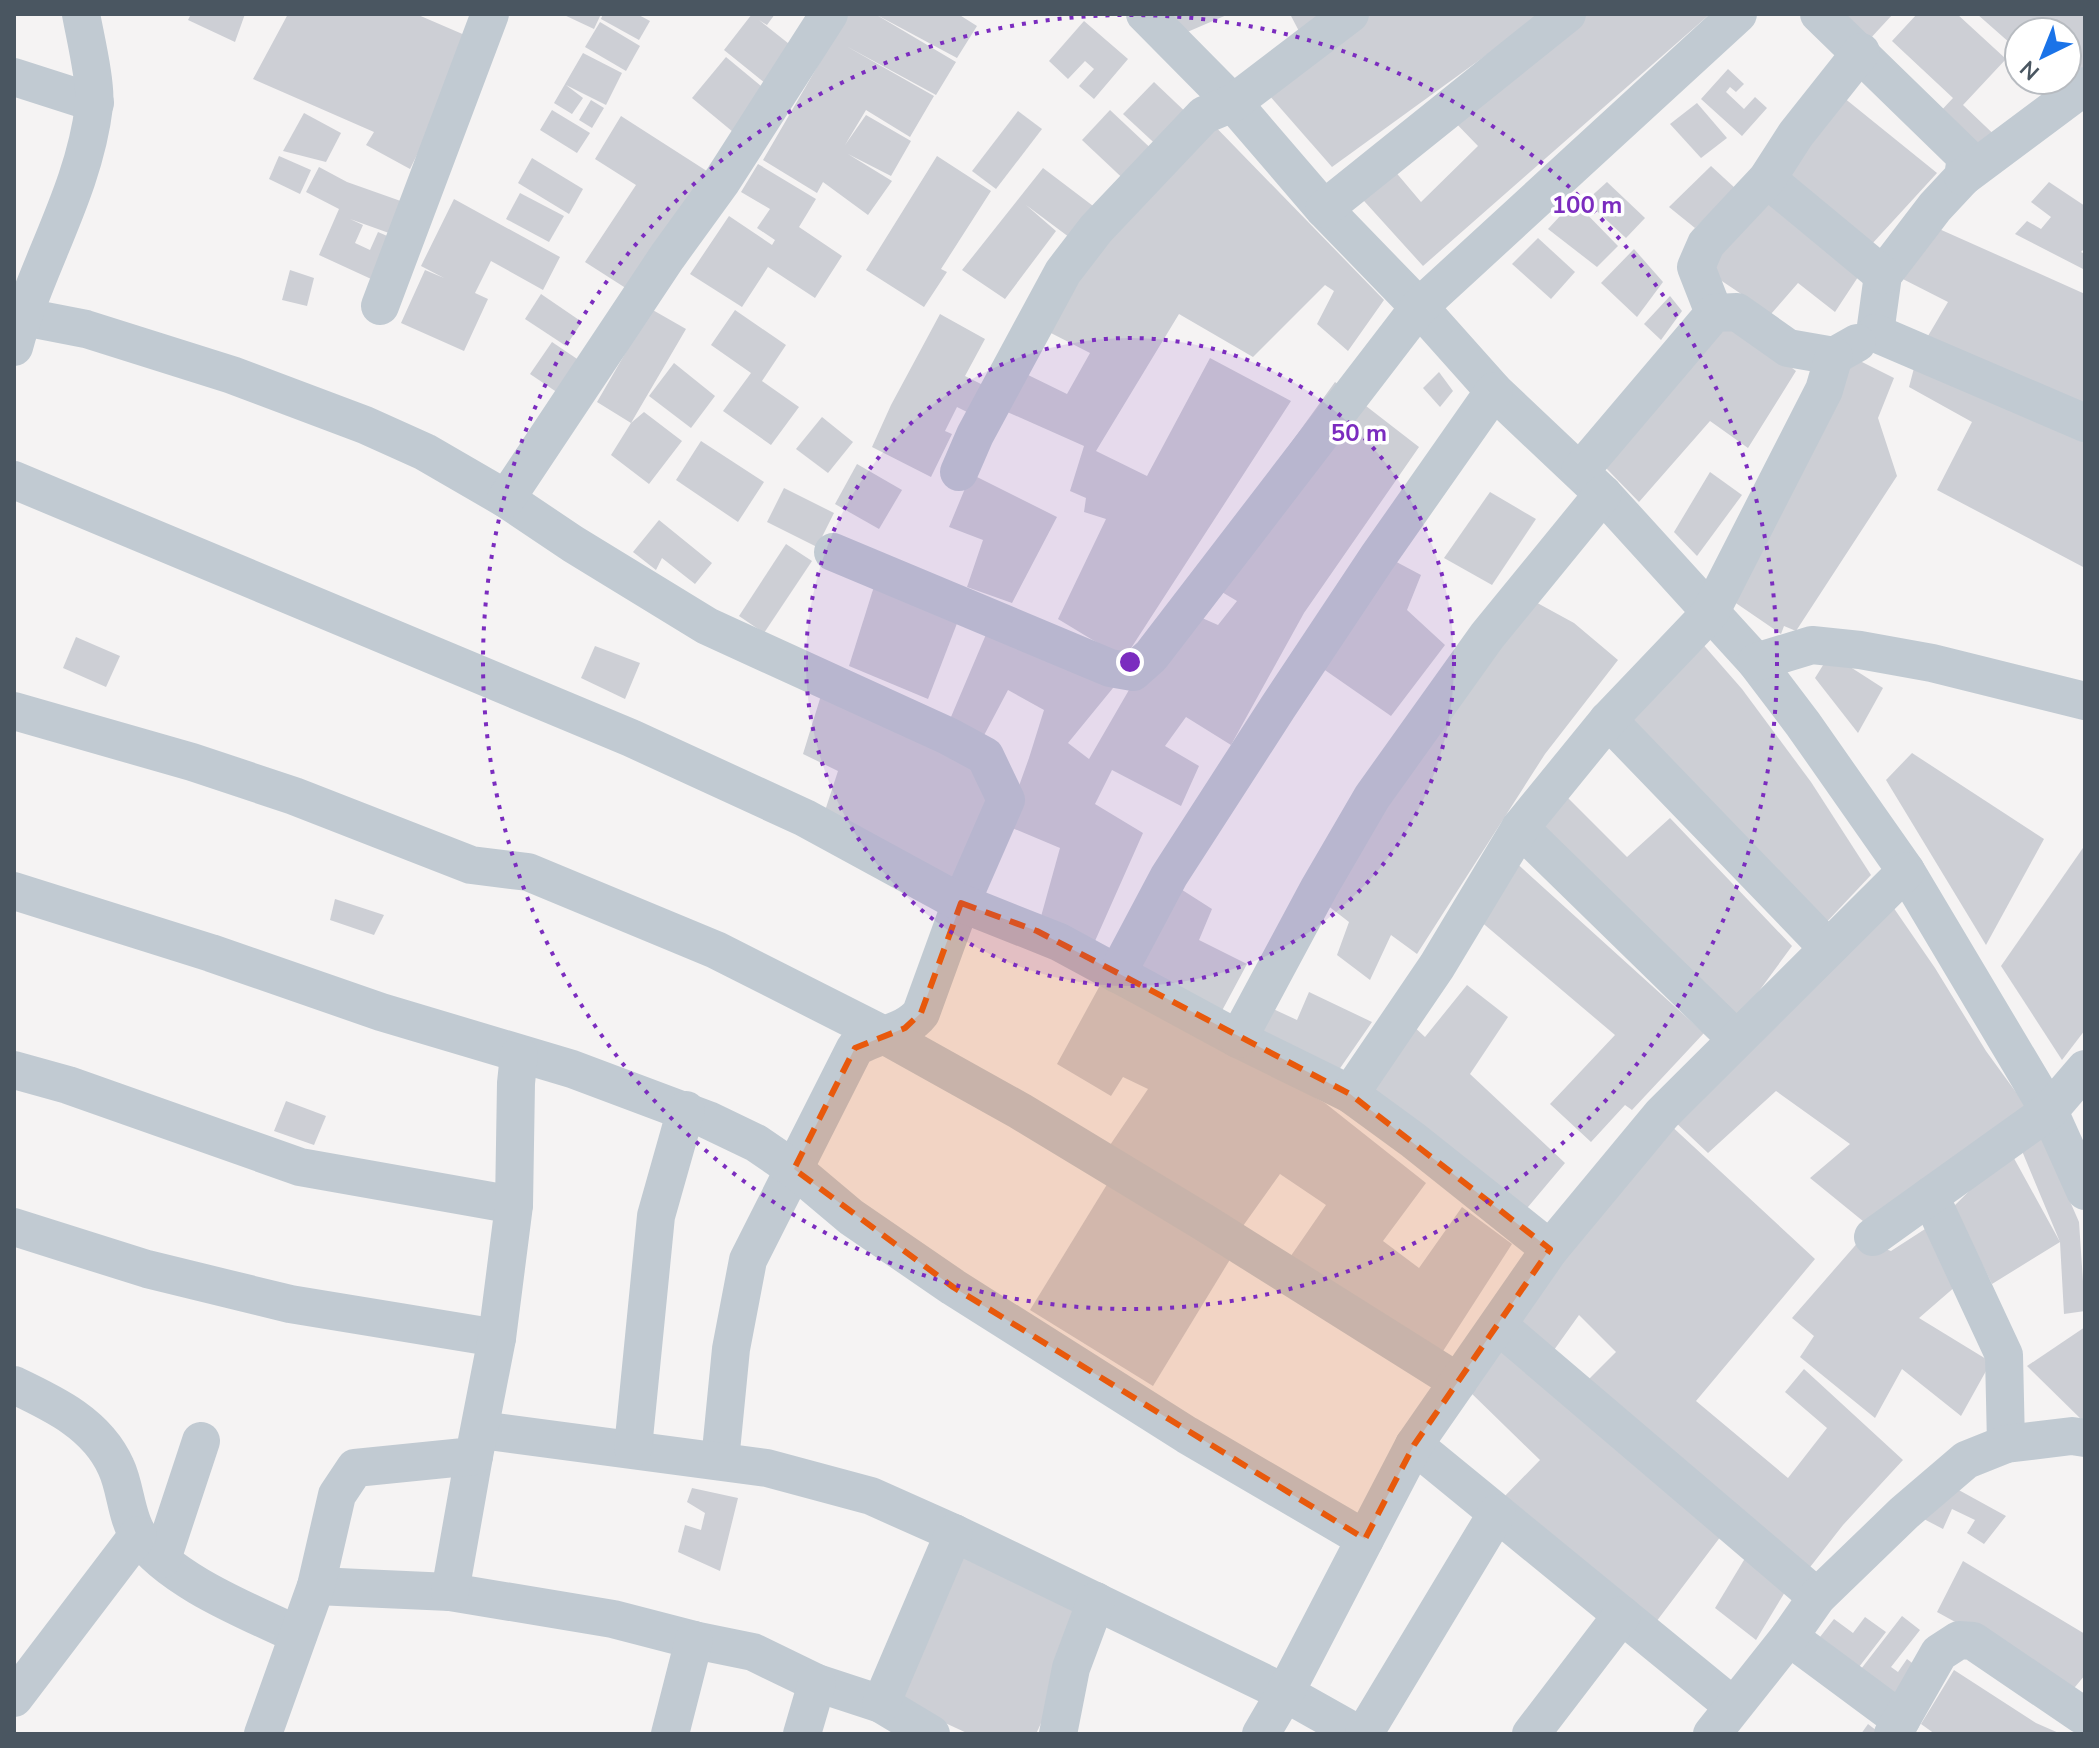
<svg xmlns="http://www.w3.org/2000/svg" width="2099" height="1748" font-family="'Nunito Sans',sans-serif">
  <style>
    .building { fill: #cdcfd5 }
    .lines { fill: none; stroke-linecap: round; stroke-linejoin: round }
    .minor { stroke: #c1cad2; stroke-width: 38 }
    .marked { fill: #e8590c; fill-opacity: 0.2; stroke: #e8590c; stroke-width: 6; stroke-dasharray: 16 10; stroke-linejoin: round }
    .ring { fill: none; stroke: #7b2cbf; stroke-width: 4; stroke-dasharray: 4 8 }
    .centre { fill: #7b2cbf; stroke: #fff; stroke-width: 4 }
    .ring-label { font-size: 24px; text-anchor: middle; font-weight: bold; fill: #7b2cbf; stroke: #fff; stroke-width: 7; stroke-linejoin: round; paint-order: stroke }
  </style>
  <rect width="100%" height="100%" fill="#f5f3f3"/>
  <g class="building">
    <path d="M191 14H245L235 42 188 20Z"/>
    <path d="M288 14H416L474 39 410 169 366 145 374 132 253 79Z"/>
    <path d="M562 14H601L594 29Z"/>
    <path d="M603 14H637L650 21 639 40 601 19Z"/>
    <path d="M752 14H775L767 25 759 20 798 51 770 87 724 50Z"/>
    <path d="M848 14H958L977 26 957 58 875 14 956 62 936 95 846 46 934 96 910 137 866 110 845 145 866 115 911 141 891 176 848 154 892 181 868 215 823 182 817 193 763 160Z"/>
    <path d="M1167 14H1229L1185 33Z"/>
    <path d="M1290 14H1331L1301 35Z"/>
    <path d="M1367 14H1543L1332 167 1268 94Z"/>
    <path d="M1574 14H1710L1423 266 1355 191 1388 163 1421 202 1478 146 1449 116Z"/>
    <path d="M1838 14H1893L1868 41Z"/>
    <path d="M1917 14H1957L2006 59 1963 105 2005 145 1990 161 1939 113 1953 98 1892 41Z"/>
    <path d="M1977 14H2085V102L2081 107 2051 80H2067V32H2019V51Z"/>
    <path d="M1084 21 1128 59 1094 99 1079 86 1094 69 1085 61 1068 79 1049 61Z"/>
    <path d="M600 22 640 46 626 71 585 47Z"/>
    <path d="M583 53 622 73 606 105 566 85 583 98 572 114 554 103Z"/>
    <path d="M726 57 767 91 733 132 692 98Z"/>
    <path d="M1728 69 1744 84 1736 92 1730 87 1726 92 1744 109 1755 97 1767 108 1742 136 1701 99Z"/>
    <path d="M1154 82 1193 119 1163 151 1123 114Z"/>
    <path d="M1838 93 1937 173 1871 245 1782 168Z"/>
    <path d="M591 100 604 108 592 128 579 120Z"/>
    <path d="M1697 103 1727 138 1701 158 1670 124Z"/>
    <path d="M552 110 590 133 577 153 540 130Z"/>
    <path d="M1110 110 1159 156 1131 186 1082 140Z"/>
    <path d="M1018 111 1042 129 996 189 972 171Z"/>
    <path d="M304 113 341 133 326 162 283 151Z"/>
    <path d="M1204 115 1384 300 1348 351 1317 324 1334 291 1325 285 1253 357 1179 314 1096 451 1147 476 1210 358 1291 401 1124 659 1058 619 1106 519 1084 512 1086 498 1070 491 1084 446 1005 411 1024 373 1067 394 1090 353 1047 331 1089 254Z"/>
    <path d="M621 116 713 175 635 294 585 262 636 185 595 159Z"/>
    <path d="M279 156 311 170 300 194 269 179Z"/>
    <path d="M937 156 991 191 941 269 947 272 924 307 866 270Z"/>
    <path d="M532 158 583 189 569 214 518 183Z"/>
    <path d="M758 164 816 199 799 227 842 256 815 298 768 267 742 307 690 274 729 216 772 245 775 240 757 228 770 209 741 192Z"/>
    <path d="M1711 166 1736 189 1695 228 1669 207Z"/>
    <path d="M319 167 347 182 412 205 400 237 350 219 363 225 355 243 370 250 378 232 401 242 382 284 319 255 339 209 306 192Z"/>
    <path d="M1043 168 1101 212 1077 243 1026 205 1056 231 1005 299 962 270Z"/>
    <path d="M1607 182 1645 218 1626 238 1586 201Z"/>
    <path d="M2049 182 2085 206V248L2081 252 2085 254V270L2015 234 2027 221 2041 229 2051 217 2031 202Z"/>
    <path d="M1760 192 1860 274 1835 312 1798 283 1771 314 1704 269Z"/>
    <path d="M520 193 564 216 549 242 506 219Z"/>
    <path d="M454 199 560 257 543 290 491 261 475 293 488 299 464 351 401 323 425 270 444 278 421 266Z"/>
    <path d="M1574 201 1618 246 1597 267 1548 229Z"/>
    <path d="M1919 220 2085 294V568L1937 490 1972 422 1909 387 1918 353 1948 302 1889 272Z"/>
    <path d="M1538 238 1575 272 1551 299 1512 264Z"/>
    <path d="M1634 249 1663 282 1637 317 1601 283Z"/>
    <path d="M290 270 314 278 307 306 282 300Z"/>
    <path d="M541 294 582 322 566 346 525 319Z"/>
    <path d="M1670 296 1682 311 1661 340 1644 324Z"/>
    <path d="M651 309 686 329 631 423 644 412 682 441 649 484 611 455 631 423 597 402Z"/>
    <path d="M735 310 786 345 762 381 799 407 771 445 723 411 751 373 711 345Z"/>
    <path d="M1718 311 1796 371 1748 448 1710 421 1639 502 1606 468Z"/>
    <path d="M940 314 985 339 965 376 991 389 977 417 957 407 945 431 952 434 931 477 872 447 891 405Z"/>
    <path d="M552 342 589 367 567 399 530 374Z"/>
    <path d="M1832 347 1894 378 1878 418 1897 476 1796 631 1784 626 1781 634 1727 597Z"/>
    <path d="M674 363 715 396 691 428 649 396Z"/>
    <path d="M1439 372 1453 391 1440 407 1423 388Z"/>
    <path d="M1335 382 1419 447 1304 613 1231 745 1186 717 1165 746 1199 766 1181 806 1112 770 1095 804 1143 833 1091 950 1037 931 1060 848 1005 825 1029 758 1044 710 1008 690 981 741 948 724 993 618 1122 677 1068 743 1089 759 1177 607 1218 625 1237 601 1195 576Z"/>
    <path d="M822 417 853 442 828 473 796 449Z"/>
    <path d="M701 441 764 482 738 522 676 480Z"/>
    <path d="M857 464 902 490 879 529 835 504Z"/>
    <path d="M1710 472 1742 495 1697 556 1674 532Z"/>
    <path d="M971 474 1057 517 1012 603 967 587 983 540 949 527Z"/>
    <path d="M784 488 834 513 817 547 767 522Z"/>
    <path d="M1490 492 1536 519 1492 585 1444 558Z"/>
    <path d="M659 520 712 563 695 584 662 558 656 570 633 552Z"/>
    <path d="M786 544 812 561 764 633 739 616Z"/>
    <path d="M1389 558 1421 575 1407 610 1445 645 1391 716 1322 668Z"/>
    <path d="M877 577 961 613 928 699 849 666Z"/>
    <path d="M1530 599 1574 623 1618 660 1545 754 1417 954 1391 935 1370 980 1337 955 1349 922 1327 905 1364 832Z"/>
    <path d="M76 637 120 656 106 687 63 668Z"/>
    <path d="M1700 641 1742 689 1811 782 1871 875 1822 927 1622 721Z"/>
    <path d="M595 646 640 663 625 699 581 678Z"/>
    <path d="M1830 654 1883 688 1858 733 1815 678Z"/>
    <path d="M823 689 999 773 952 879 822 820 838 771 803 754Z"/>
    <path d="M1912 753 2044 839 1986 945 1886 780Z"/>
    <path d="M1565 795 1627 857 1670 818 1792 946 1729 1032 1531 839Z"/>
    <path d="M2085 845V1030L2062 1060 2001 966Z"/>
    <path d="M1512 859 1704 1033 1632 1110 1625 1105 1591 1142 1550 1104 1615 1035 1479 920Z"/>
    <path d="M1176 886 1212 909 1199 940 1247 964 1217 1020 1132 972Z"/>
    <path d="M335 899 384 915 374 935 330 920Z"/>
    <path d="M1891 904 1935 968 1986 1051 2026 1106 1869 1226 1810 1178 1850 1144 1776 1091 1708 1153 1672 1119Z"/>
    <path d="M1104 978 1325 1103 1426 1183 1383 1241 1419 1268 1462 1207 1512 1244 1438 1359 1286 1263 1326 1205 1280 1174 1238 1233 1106 1151 1148 1089 1123 1077 1111 1096 1057 1064Z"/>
    <path d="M1467 985 1508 1017 1470 1074 1565 1163 1523 1213 1367 1090 1410 1023 1425 1037Z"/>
    <path d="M1309 992 1372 1022 1334 1077 1253 1036 1267 1006 1297 1020Z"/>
    <path d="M286 1101 326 1116 314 1145 274 1131Z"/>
    <path d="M1667 1122 1815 1259 1696 1401 1788 1478 1827 1428 1785 1392 1804 1369 1903 1460 1843 1525 1807 1571 1586 1382 1616 1352 1579 1315 1554 1350 1515 1321Z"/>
    <path d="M2041 1135 2079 1222 2085 1311 2064 1314 2060 1242 1992 1284 1953 1207 2010 1151 2060 1242 2022 1151Z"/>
    <path d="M1114 1173 1237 1248 1153 1386 1030 1310Z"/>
    <path d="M1939 1220 1964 1279 1919 1318 1991 1362 1961 1416 1902 1369 1875 1418 1800 1357 1814 1336 1792 1318 1860 1240 1891 1251Z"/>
    <path d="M2085 1327V1423L2027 1366Z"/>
    <path d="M1497 1339 1721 1536 1653 1626 1501 1500 1540 1460 1467 1389Z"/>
    <path d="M1946 1483 2006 1516 1984 1544 1967 1533 1975 1520 1952 1509 1943 1529 1920 1517Z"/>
    <path d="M692 1488 738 1498 720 1571 678 1552 685 1525 701 1530 705 1513 687 1502Z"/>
    <path d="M955 1554 1090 1616 1036 1734H969L889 1697Z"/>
    <path d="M1747 1555 1788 1587 1756 1640 1715 1608Z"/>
    <path d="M1963 1561 2085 1634V1675L2070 1693 2030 1663 1937 1612Z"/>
    <path d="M1902 1616 1920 1630 1891 1667 1898 1672 1907 1659 1924 1672 1901 1701 1861 1669Z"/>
    <path d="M1865 1617 1886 1632 1859 1667 1820 1637 1834 1619 1853 1633Z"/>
    <path d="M1954 1670 2036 1723 2061 1734H1935L1921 1724Z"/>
    <path d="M1868 1724 1881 1734H1861Z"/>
  </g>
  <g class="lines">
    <g class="minor">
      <path d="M1145 14 1233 103 1324 209 1419 307 1494 391 1603 494 1756 662 1803 724 1906 871 2049 1111 2085 1191"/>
      <path d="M1819 14 1966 157 1963 177 1935 207 1883 275 1875 333"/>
      <path d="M14 77 95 103"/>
      <path d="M1963 177 2085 86"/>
      <path d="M1767 179 1883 275"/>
      <path d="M1324 209 1567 14"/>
      <path d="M380 306 490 14"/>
      <path d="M1714 313 1696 267 1706 244 1767 179 1796 134 1861 52"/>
      <path d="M14 315 86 329 232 375 365 425 425 452 506 499 573 544 707 626 948 736 985 756 1006 800 961 903 921 1013C906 1033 877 1034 855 1048L748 1260 731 1349 720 1461"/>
      <path d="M1875 333 2085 423"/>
      <path d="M14 347C36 265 84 191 94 106 97 86 85 36 81 14"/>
      <path d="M1580 471 1714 313 1737 312 1788 348 1834 356 1857 343"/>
      <path d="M959 472 975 435 1063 272 1096 229 1204 115 1233 103 1350 14"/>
      <path d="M14 480 631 738 805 818 961 903 1059 942 1238 1039 1350 1094 1413 1140 1550 1249"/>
      <path d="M506 499 667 257 722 181 829 14"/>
      <path d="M833 552 1110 668 1133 672 1151 656 1419 307 1738 14"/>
      <path d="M1756 662 1812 645 1860 650 1932 663 2085 701"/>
      <path d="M14 711 192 762 294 796 471 865 528 872 716 950 882 1034 1020 1111 1205 1223 1458 1382"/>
      <path d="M1608 720 1828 948"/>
      <path d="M1520 828 1729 1032 1739 1034"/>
      <path d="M14 891 211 953 381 1012 572 1069 708 1120 756 1143 794 1169 851 1217 953 1287 1187 1435 1365 1539"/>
      <path d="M1117 974 1169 876 1278 707 1377 558 1494 391"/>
      <path d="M1238 1039 1319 888 1372 797 1487 636 1603 494"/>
      <path d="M14 1070 68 1085 300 1167 514 1205"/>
      <path d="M1350 1094 1437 966 1520 828 1608 720 1710 613 1824 390 1834 356"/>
      <path d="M1930 1196 2004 1355 2006 1444"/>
      <path d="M14 1227 147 1269 290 1304 497 1338"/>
      <path d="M1873 1237 2049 1111 2085 1069"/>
      <path d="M1498 1325 1817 1597"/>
      <path d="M14 1385C54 1404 97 1424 116 1467 126 1488 126 1518 139 1536 170 1581 250 1612 298 1635"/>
      <path d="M481 1430 767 1468 871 1496 954 1533 1285 1693 1358 1734"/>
      <path d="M1414 1445 1733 1706"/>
      <path d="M633 1448 656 1216 686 1110"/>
      <path d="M162 1559 201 1441"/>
      <path d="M316 1586 450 1592 613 1619 694 1640 753 1652 817 1683 881 1704 931 1734"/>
      <path d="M450 1592 474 1456"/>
      <path d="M1789 1637 1901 1720"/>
      <path d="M14 1698 138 1535"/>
      <path d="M881 1704 954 1533"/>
      <path d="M263 1734 316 1586 337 1495 355 1468 474 1456 497 1338 514 1205 516 1083 519 1055"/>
      <path d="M670 1734 694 1640"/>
      <path d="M802 1734 817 1683"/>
      <path d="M1058 1734 1071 1668 1096 1601"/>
      <path d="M1261 1734 1285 1693 1414 1445 1550 1249 1662 1114 1906 871"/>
      <path d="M1364 1734 1497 1513"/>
      <path d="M1531 1734 1622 1615"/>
      <path d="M1712 1734 1789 1637 1817 1597 1904 1513 1966 1460 2006 1444 2072 1436 2085 1438"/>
      <path d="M1893 1734 1939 1653 1959 1640 1973 1641 2082 1715"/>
    </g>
  </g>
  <path class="marked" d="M961 903 1037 931 1350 1094 1550 1249 1414 1445 1365 1539 953 1287 794 1169 855 1048 905 1028 921 1013Z"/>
  <circle cx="1130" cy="662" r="324" fill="#7b2cbf" fill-opacity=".12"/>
  <g class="ring">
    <circle cx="1130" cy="662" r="324"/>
    <circle cx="1130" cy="662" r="647"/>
  </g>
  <circle cx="1130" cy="662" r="12" class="centre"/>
  <g class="ring-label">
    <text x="1587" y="213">100 m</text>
    <text x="1359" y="441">50 m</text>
  </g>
  <rect width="2099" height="1748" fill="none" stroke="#4a5661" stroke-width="32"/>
  <g transform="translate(2043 56) rotate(223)"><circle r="38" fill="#ffffff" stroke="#b7bbc0" stroke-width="2"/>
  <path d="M0-6L14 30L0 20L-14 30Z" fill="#1a73e8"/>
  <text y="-12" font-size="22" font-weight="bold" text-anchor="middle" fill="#4a5661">N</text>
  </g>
</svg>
